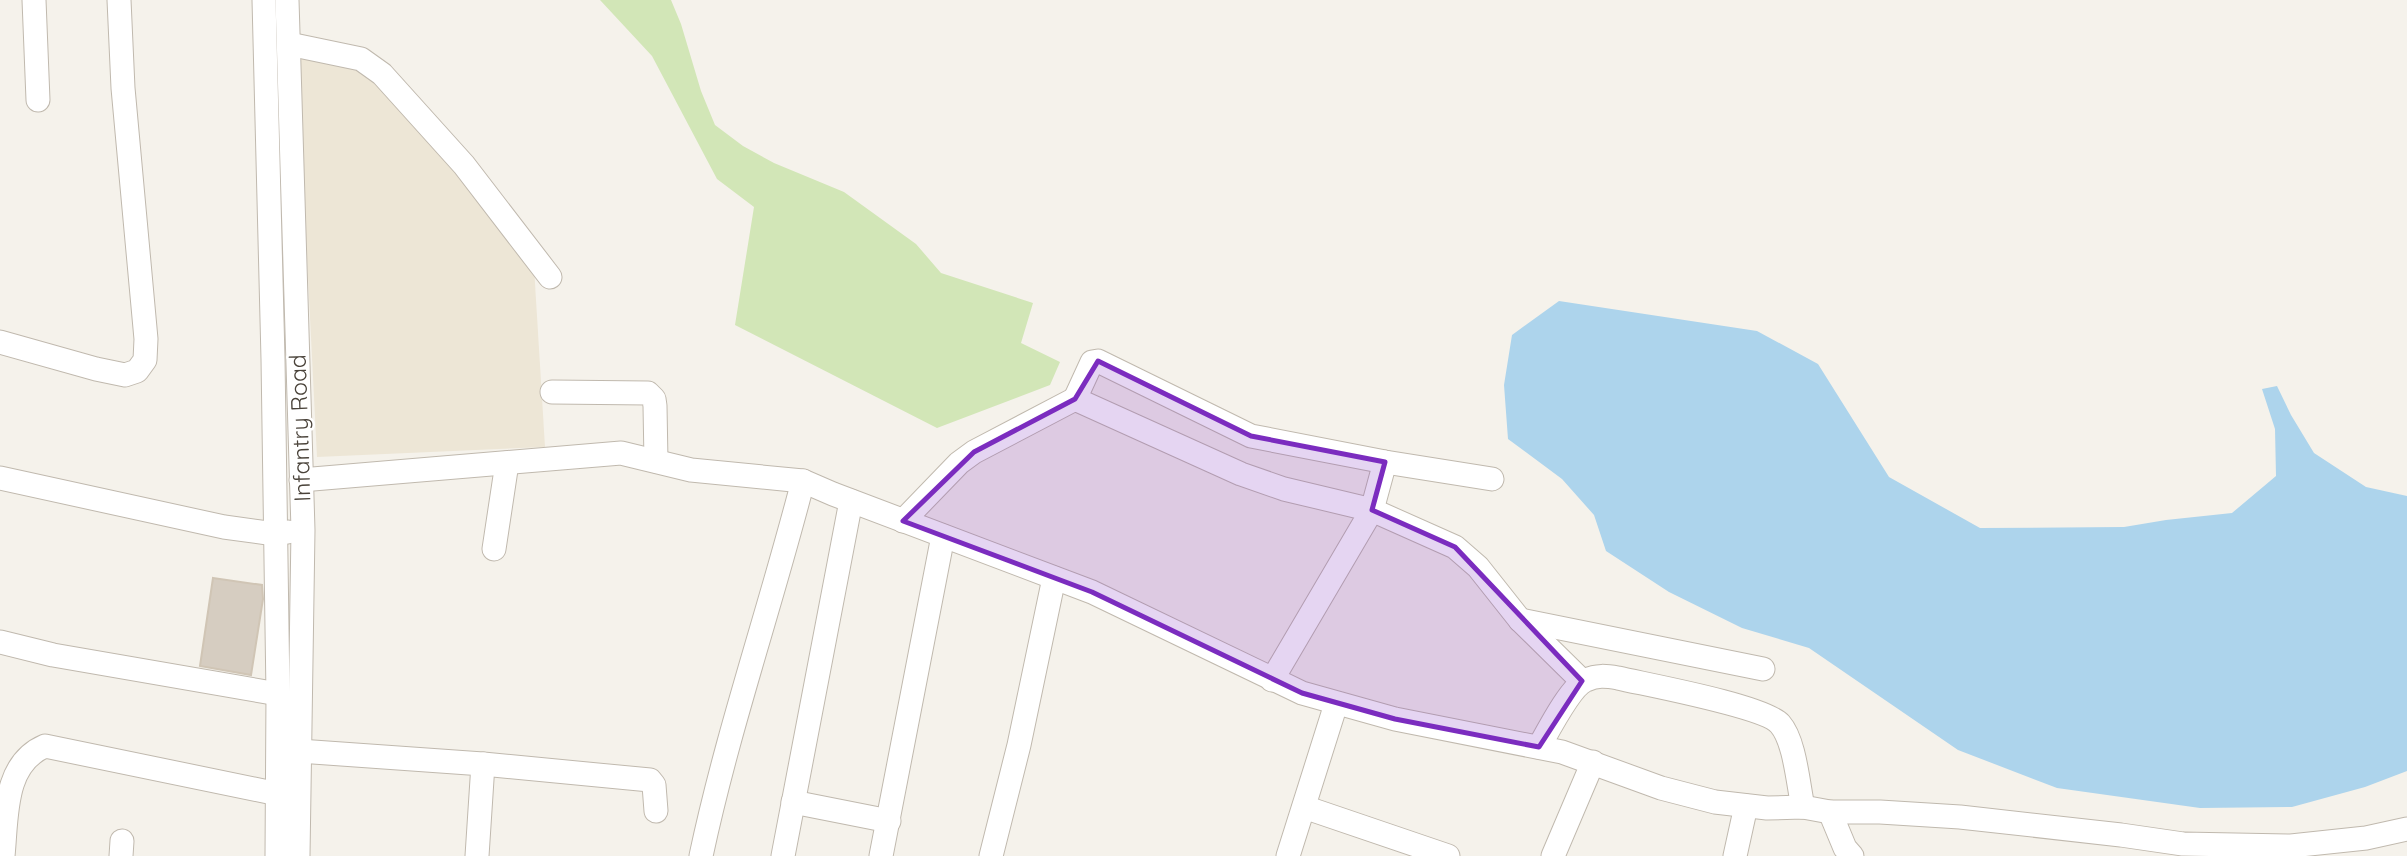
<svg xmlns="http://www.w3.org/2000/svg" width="2407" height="856" font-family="Quicksand,sans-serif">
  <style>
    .education { fill: #ede6d6 }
    .green { fill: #d2e6b7 }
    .water { fill: #add4ec }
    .building { fill: #d6cdc1; stroke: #d0c5b5; stroke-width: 2 }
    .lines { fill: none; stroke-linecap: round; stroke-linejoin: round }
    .minor-casing { stroke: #c0b9ae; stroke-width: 25 }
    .minor { stroke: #fff; stroke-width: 23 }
    .marked { fill: #7b2cbf; fill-opacity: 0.2; stroke: #7b2cbf; stroke-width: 5; stroke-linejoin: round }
    .labels { text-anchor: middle; stroke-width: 5; stroke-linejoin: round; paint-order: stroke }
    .street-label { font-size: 23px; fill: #494239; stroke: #fff }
  </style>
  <rect width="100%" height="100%" fill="#f5f2eb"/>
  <path class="education" d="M297 58 385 67 534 267 545 447 317 457Z"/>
  <path class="green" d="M600 0H671L681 24 701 91 715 125 743 146 774 163 844 192 916 244 941 273 1033 303 1021 343 1060 362 1050 385 937 428 735 325 754 207 717 179 652 56Z"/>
  <path class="water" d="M1559 301 1757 331 1818 364 1889 477 1980 528 2124 527 2166 520 2232 513 2276 476 2275 429 2262 389 2277 386 2291 415 2314 453 2366 487 2407 496V771L2365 787 2292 807 2200 808 2057 788 1958 750 1809 648 1742 628 1669 592 1606 551 1594 515 1562 479 1508 439 1504 385 1512 335Z"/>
  <path class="building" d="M213 578 262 585 263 599 251 675 200 666Z"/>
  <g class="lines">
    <defs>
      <g id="minor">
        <path d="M34 0 38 100"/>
        <path d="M264 0 273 359 278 694 277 856"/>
        <path d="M287 0 303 530 298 856"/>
        <path d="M289 44 361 59 382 74 464 165 550 277"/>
        <path d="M0 342 96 369 125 375 137 371 145 360 146 339 123 88 119 0"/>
        <path d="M552 392 648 393 654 399 655 406 656 461"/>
        <path d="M1075 399 1092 362 1098 361 1251 436 1385 462 1492 479"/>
        <path d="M0 478 224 527 275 534 288 532"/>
        <path d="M301 480 621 453 691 470 803 481 833 494 1092 592 1302 693 1395 719 1562 752 1661 788 1715 802 1767 808 1803 807 1830 812H1880L1960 817 2121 835 2183 844 2291 846 2366 838 2407 829"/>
        <path d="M903 521 959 463 974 452 1075 399 1241 474 1284 489 1372 510 1455 547 1478 567 1520 620 1582 681"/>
        <path d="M494 549 507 463"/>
        <path d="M1520 620 1763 669"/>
        <path d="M0 642 53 655 278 694"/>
        <path d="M1272 680 1372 510 1385 462"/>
        <path d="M1539 747C1548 731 1571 686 1586 680 1597 675 1606 676 1618 678 1648 685 1764 706 1780 724 1795 741 1798 784 1803 807"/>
        <path d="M299 751 483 764 477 856"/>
        <path d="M483 764 650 780 654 785 656 811"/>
        <path d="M793 802 889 821"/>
        <path d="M1304 807 1448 856"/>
        <path d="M1830 812 1845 848 1852 856"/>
        <path d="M3 856C7 817 3 764 45 746L278 794"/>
        <path d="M121 856 122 841"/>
        <path d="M701 856C728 729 771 606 803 481"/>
        <path d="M783 856 851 501"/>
        <path d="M881 856 943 536"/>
        <path d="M991 856 1019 745 1054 578"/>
        <path d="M1288 856 1336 704"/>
        <path d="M1553 856 1593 762"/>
        <path d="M1735 856 1746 806"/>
      </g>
    </defs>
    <use href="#minor" class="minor-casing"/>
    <use href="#minor" class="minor"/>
  </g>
  <path class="marked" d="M1098 361 1251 436 1385 462 1372 510 1455 547 1582 681 1539 747 1395 719 1302 693 1092 592 903 521 974 452 1075 399Z"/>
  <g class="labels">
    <g class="street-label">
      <text transform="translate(300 428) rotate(-92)" y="8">Infantry Road</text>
    </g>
  </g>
</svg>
